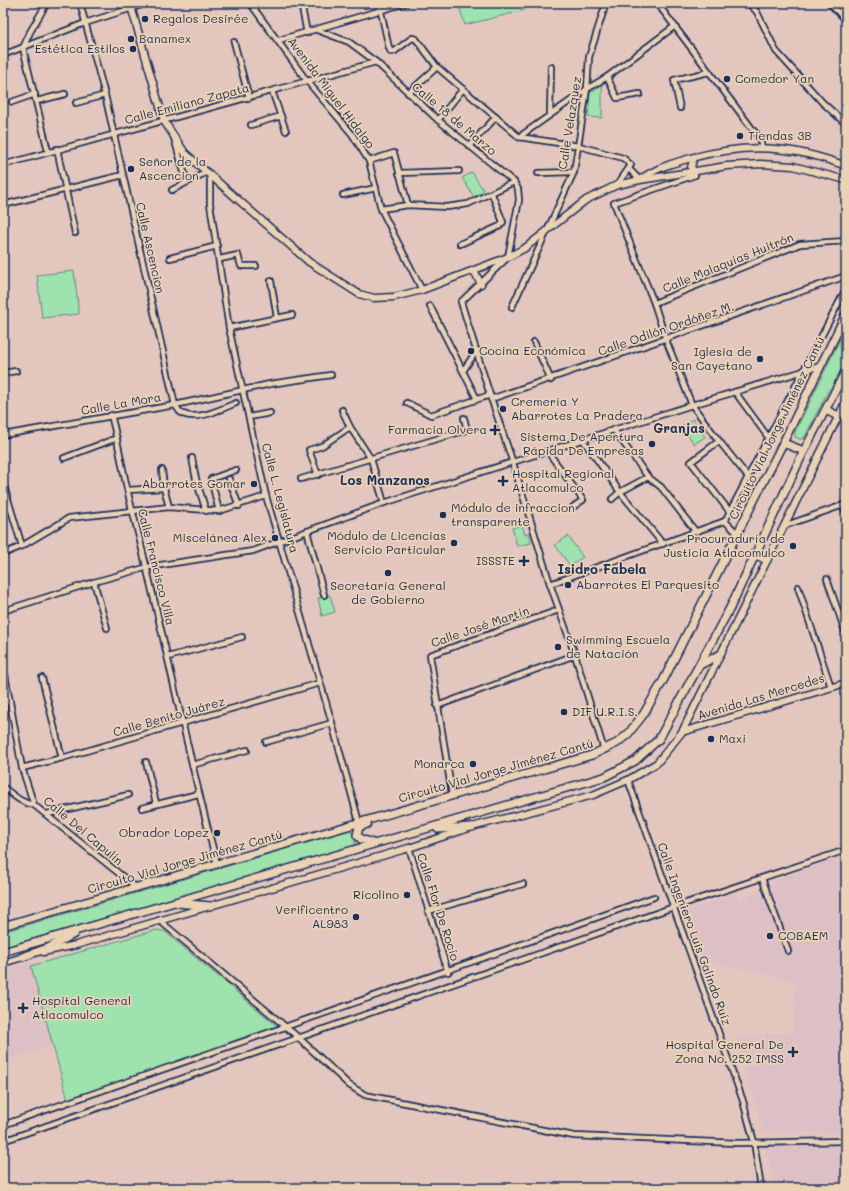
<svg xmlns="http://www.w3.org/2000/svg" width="849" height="1191" font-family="Mali,sans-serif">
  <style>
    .built { fill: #ddbfc6 }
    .green { fill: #9ee2ad; stroke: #5c8886 }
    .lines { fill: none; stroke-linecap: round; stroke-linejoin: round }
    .street-casing { stroke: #1b2f5e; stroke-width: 8 }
    .secondary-casing { stroke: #1b2f5e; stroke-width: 9 }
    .primary-casing { stroke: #1b2f5e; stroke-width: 10 }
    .street { stroke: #ecd2b4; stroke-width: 4.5 }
    .secondary { stroke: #ecd2b4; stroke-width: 6 }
    .primary { stroke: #ecd2b4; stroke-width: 7 }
    .poi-dot { fill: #1b2f5e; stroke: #ecd2b4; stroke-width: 1.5 }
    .labels { text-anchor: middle; stroke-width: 3.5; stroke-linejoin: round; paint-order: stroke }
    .poi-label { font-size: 12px; fill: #1b2f5e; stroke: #ecd2b4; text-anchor: start }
    .street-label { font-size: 12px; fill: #1b2f5e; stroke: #ecd2b4 }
    .neighbourhood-label { font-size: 13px; font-weight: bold; fill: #1b2f5e; stroke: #ecd2b4 }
  </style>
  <rect width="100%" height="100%" fill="#e3c7bf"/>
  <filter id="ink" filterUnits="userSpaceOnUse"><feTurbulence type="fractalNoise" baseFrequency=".025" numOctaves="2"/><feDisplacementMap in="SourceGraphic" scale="8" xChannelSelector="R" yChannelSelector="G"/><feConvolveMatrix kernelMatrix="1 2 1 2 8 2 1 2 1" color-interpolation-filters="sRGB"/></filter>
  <g filter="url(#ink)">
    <g class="built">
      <path d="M846 855V1133L763 1132 736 1038 793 1032 795 981 702 960 686 911 737 893 739 899 770 889V887L773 885 772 881Z"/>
      <path d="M30 962 54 1046 3 1061V970Z"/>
      <path d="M764 1146H846V1188H777Z"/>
    </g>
    <g class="green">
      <path d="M458 3H523L525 10 465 25Z"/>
      <path d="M602 85V118L588 117 590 93Z"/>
      <path d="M472 172 484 191 474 197 462 178Z"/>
      <path d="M74 271 79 314 42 318 37 275Z"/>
      <path d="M846 327V363L837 381 828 391 804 438 800 439 795 437V432Z"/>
      <path d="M693 419 705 437 694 444 682 426Z"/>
      <path d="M522 525 525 534 529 533 531 543 517 546 512 528Z"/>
      <path d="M568 536 583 557 570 566 555 545Z"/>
      <path d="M330 595 335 612 322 616 318 598Z"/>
      <path d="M351 830 356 845 3 948V932Z"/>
      <path d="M156 930 164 931 277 1026 68 1100 31 966Z"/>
    </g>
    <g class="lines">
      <defs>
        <g id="street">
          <path d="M47 3 30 32 23 48 48 151"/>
          <path d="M80 3 105 95 175 405 180 412C195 423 221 409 236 403"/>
          <path d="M250 3 307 81 352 134 369 161 381 209 422 290"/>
          <path d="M301 3 307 33"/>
          <path d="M379 3 389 48 391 52 395 51 412 38 416 39 437 67 519 137"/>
          <path d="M657 3 760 139 762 148"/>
          <path d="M748 3 757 12 776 51 822 102 846 124"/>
          <path d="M829 3 846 20"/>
          <path d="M317 30 349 42 376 62 438 120 514 182 518 189 519 200 508 257 461 302 490 395 513 463 550 584 575 655 604 750"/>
          <path d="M279 40 406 3"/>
          <path d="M234 42 249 98"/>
          <path d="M3 55 85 23 148 3"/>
          <path d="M607 77 617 98 640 94"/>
          <path d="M272 91 286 131"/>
          <path d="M408 93 437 67"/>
          <path d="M37 101 65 94"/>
          <path d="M12 102 35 94"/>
          <path d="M76 103 105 95"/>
          <path d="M680 108 674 80 709 72"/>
          <path d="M550 114 551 67"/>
          <path d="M438 120 463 89"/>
          <path d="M251 125 281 116"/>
          <path d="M519 137 587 89 607 77 675 26"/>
          <path d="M519 137 579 146 623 158 631 165 617 185"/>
          <path d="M174 138 187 182"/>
          <path d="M469 146 496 117"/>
          <path d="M57 149 75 233"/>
          <path d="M369 161 394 153 408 205"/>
          <path d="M3 165 376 62"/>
          <path d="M629 169 640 180"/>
          <path d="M694 171 695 175 614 203 654 303 666 340 692 405 719 441 748 477"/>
          <path d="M399 173 459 171"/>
          <path d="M538 173 574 172"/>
          <path d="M210 174V204L229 328 266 496 332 723 359 822"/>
          <path d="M172 190 207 172"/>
          <path d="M343 195 376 188"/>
          <path d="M3 205 123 175"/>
          <path d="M381 209 408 205 447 207 468 204 514 182"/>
          <path d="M460 244 500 226 503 222 492 194"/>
          <path d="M170 258 217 246"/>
          <path d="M220 259 238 255 241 266H256"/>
          <path d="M271 281 277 318"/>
          <path d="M654 303 800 244 846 241"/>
          <path d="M430 306 477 399"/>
          <path d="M512 307 574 172 587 89 589 57 606 3"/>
          <path d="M229 328 292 315"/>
          <path d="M534 342 551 380"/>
          <path d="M463 371 477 350"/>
          <path d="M3 373 16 371"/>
          <path d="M735 392 768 437"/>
          <path d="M491 399 846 276"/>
          <path d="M407 403 431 415 490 395"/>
          <path d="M342 410 350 427 371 459 384 503"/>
          <path d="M111 415C120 448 124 481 133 513 163 630 186 748 217 864"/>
          <path d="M249 417 270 413"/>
          <path d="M614 430 648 477 661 487 696 532"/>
          <path d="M3 435 175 405 270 384 331 375"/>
          <path d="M583 440 620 492 663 544"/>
          <path d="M719 441 691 462 730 512"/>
          <path d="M548 452 583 500 573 507"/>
          <path d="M64 458 117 438"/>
          <path d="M192 458 196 479 206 511"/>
          <path d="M162 470 164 488 169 507"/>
          <path d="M318 475 309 450 322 446 350 427"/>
          <path d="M229 479 239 506"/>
          <path d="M301 479 467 430 464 418"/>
          <path d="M3 483 22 546"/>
          <path d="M128 490 164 488"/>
          <path d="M612 499 620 492 648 477"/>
          <path d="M843 505 846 513"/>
          <path d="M219 511 211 479 236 470"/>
          <path d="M725 521 846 289"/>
          <path d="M725 521 737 533"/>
          <path d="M784 526 846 504"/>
          <path d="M307 531 324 595"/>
          <path d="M3 554 22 546 69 518 169 507 219 511 266 496"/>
          <path d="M827 579 846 634"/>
          <path d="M94 582 107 628"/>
          <path d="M550 584 725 521"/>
          <path d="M798 587 831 687"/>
          <path d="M3 611 94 582 148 567 253 551 384 503 692 405 820 366"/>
          <path d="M168 657 242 637"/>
          <path d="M3 664 22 768 34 805 137 888"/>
          <path d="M42 678 62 758"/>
          <path d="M3 703 10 701"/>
          <path d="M437 706 575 655"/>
          <path d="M266 742 332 723"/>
          <path d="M146 762 156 803"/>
          <path d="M192 765 247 750"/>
          <path d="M22 768 62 758 320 683"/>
          <path d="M628 780 743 1101 754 1142 761 1188"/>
          <path d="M3 787C13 795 21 803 34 805"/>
          <path d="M452 795 430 655 559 610"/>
          <path d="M142 808 198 794"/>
          <path d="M47 814 128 795"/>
          <path d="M409 848 448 972"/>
          <path d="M762 878 788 951"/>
          <path d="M428 911 523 884"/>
          <path d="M159 920 299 1038 349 1085 365 1095 574 1136 737 1143 846 1141"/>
          <path d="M3 1125C220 1049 438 975 654 897"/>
          <path d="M3 1141 662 911 846 850"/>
        </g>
        <g id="secondary">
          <path d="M130 3 164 121 185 153 309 262 359 294 374 298 394 297 422 290 508 257 525 248 586 200 617 185 640 180 727 166 760 164 793 166 846 180"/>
          <path d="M694 157 691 167 694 171"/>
          <path d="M641 179C656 168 673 163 691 158 747 143 791 145 846 166"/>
          <path d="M474 271 481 284"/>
          <path d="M682 732 846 683"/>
          <path d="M43 952 76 945 409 848 472 827 593 795 628 780 657 763 682 732 846 401"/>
          <path d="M3 963 26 956"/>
        </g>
        <g id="primary">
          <path d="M826 410 838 416"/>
          <path d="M783 443 804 451"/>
          <path d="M754 554 767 560"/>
          <path d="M700 665 719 655"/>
          <path d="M367 824 359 827 357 835 361 839 373 843"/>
          <path d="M438 829 472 827"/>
          <path d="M178 903 210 906"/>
          <path d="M3 926 592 755 617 743 628 734 643 715 663 681 783 443 846 314"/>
          <path d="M3 952 604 777 635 761 659 739 730 608 804 451 846 370"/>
          <path d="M22 957 48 948 74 934"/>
        </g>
      </defs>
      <use href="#street" class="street-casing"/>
      <use href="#secondary" class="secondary-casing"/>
      <use href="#primary" class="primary-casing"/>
      <use href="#street" class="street"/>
      <use href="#secondary" class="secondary"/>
      <use href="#primary" class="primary"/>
    </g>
  </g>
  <g class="poi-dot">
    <circle cx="145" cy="19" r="4"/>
    <circle cx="131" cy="39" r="4"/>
    <circle cx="133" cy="49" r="4"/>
    <circle cx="727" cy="79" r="4"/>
    <circle cx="740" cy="136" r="4"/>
    <circle cx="131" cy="169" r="4"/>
    <circle cx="471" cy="351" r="4"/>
    <circle cx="760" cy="359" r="4"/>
    <circle cx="503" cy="409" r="4"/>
    <path d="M493 424h4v4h4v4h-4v4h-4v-4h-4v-4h4z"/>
    <circle cx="652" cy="444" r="4"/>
    <path d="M501 475h4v4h4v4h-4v4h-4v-4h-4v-4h4z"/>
    <circle cx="254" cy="484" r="4"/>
    <circle cx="443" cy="515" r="4"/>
    <circle cx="275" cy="538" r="4"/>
    <circle cx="454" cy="543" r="4"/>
    <circle cx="793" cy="546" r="4"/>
    <path d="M522 555h4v4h4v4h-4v4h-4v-4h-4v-4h4z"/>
    <circle cx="388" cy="573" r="4"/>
    <circle cx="568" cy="585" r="4"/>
    <circle cx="558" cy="647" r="4"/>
    <circle cx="564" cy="712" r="4"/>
    <circle cx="711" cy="739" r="4"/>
    <circle cx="473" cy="764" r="4"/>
    <circle cx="217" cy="833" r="4"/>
    <circle cx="407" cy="895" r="4"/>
    <circle cx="356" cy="917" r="4"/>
    <circle cx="770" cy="936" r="4"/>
    <path d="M21 1002h4v4h4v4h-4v4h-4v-4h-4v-4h4z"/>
    <path d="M791 1046h4v4h4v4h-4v4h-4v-4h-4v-4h4z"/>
  </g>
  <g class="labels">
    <g class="poi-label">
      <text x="153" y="23">Regalos Desirée</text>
      <text x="139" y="43">Banamex</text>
      <text x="125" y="53" text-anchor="end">Estética Estilos</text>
      <text x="735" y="83">Comedor Yan</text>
      <text x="748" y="140">Tiendas 3B</text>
      <text x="139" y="166">Señor de la<tspan x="139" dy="14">Ascencion</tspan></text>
      <text x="479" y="355">Cocina Económica</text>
      <text x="752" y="356" text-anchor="end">Iglesia de<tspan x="752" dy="14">San Cayetano</tspan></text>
      <text x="511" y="406">Cremería Y<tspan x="511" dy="14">Abarrotes La Pradera</tspan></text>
      <text x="487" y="434" text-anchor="end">Farmacia Olvera</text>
      <text x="644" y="441" text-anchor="end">Sistema De Apertura<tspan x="644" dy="14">Rápida De Empresas</tspan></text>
      <text x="512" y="478">Hospital Regional<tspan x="512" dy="14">Atlacomulco</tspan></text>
      <text x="246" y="488" text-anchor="end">Abarrotes Gomar</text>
      <text x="451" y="512">Módulo de infraccion<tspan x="451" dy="14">transparente</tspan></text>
      <text x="446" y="540" text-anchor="end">Módulo de Licencias<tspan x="446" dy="14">Servicio Particular</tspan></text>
      <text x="267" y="542" text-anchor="end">Miscelánea Alex</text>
      <text x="785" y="543" text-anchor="end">Procuraduría de<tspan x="785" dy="14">Justicia Atlacomulco</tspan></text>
      <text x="515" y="565" text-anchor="end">ISSSTE</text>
      <text x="576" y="589">Abarrotes El Parquesito</text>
      <text x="388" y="590" text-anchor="middle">Secretaría General<tspan x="388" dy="14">de Gobierno</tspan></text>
      <text x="566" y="644">Swimming Escuela<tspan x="566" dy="14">de Natación</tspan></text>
      <text x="572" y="716">DIF U.R.I.S.</text>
      <text x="719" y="743">Maxi</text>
      <text x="465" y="768" text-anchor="end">Monarca</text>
      <text x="209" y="837" text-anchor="end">Obrador Lopez</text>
      <text x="399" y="899" text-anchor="end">Ricolino</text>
      <text x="348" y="914" text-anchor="end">Verificentro<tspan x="348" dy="14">AL983</tspan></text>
      <text x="778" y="940">COBAEM</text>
      <text x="32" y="1005">Hospital General<tspan x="32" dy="14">Atlacomulco</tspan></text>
      <text x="784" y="1049" text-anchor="end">Hospital General De<tspan x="784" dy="14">Zona No. 252 IMSS</tspan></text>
    </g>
    <g class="street-label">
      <text transform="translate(331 93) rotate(53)" y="4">Avenida Miguel Hidalgo</text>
      <text transform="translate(187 104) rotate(-15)" y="4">Calle Emiliano Zapata</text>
      <text transform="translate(454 119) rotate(40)" y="4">Calle 18 de Marzo</text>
      <text transform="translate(570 123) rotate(-81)" y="4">Calle Velazquez</text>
      <text transform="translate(150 248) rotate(77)" y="4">Calle Ascencion</text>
      <text transform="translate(728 263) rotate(-22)" y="4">Calle Malaquías Huitrón</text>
      <text transform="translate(666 329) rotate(-19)" y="4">Calle Odilón Ordóñez M.</text>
      <text transform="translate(121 404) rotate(-10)" y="4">Calle La Mora</text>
      <text transform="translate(777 428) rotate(-64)" y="4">Circuito Vial Jorge Jiménez Cantú</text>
      <text transform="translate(280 498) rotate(75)" y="4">Calle L. Legislatura</text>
      <text transform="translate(156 567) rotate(76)" y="4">Calle Francisco Villa</text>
      <text transform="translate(480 627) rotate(-19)" y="4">Calle José Martín</text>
      <text transform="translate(761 697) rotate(-17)" y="4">Avenida Las Mercedes</text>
      <text transform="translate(169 717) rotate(-16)" y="4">Calle Benito Juárez</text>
      <text transform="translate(496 771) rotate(-16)" y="4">Circuito Vial Jorge Jiménez Cantú</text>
      <text transform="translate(83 831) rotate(40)" y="4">Calle Del Capulín</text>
      <text transform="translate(185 862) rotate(-16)" y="4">Circuito Vial Jorge Jiménez Cantú</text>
      <text transform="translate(438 907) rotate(72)" y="4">Calle Flor De Rocío</text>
      <text transform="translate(694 934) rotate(70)" y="4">Calle Ingeniero Luis Galindo Ruíz</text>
    </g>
    <g class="neighbourhood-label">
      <text x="679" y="433">Granjas</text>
      <text x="385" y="485">Los Manzanos</text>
      <text x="602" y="574">Isidro Fabela</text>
    </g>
  </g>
  <rect width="849" height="1191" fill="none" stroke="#ecd2b4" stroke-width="16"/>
  <rect x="8" y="8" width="833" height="1175" fill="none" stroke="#1b2f5e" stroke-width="1.5" filter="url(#ink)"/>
</svg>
